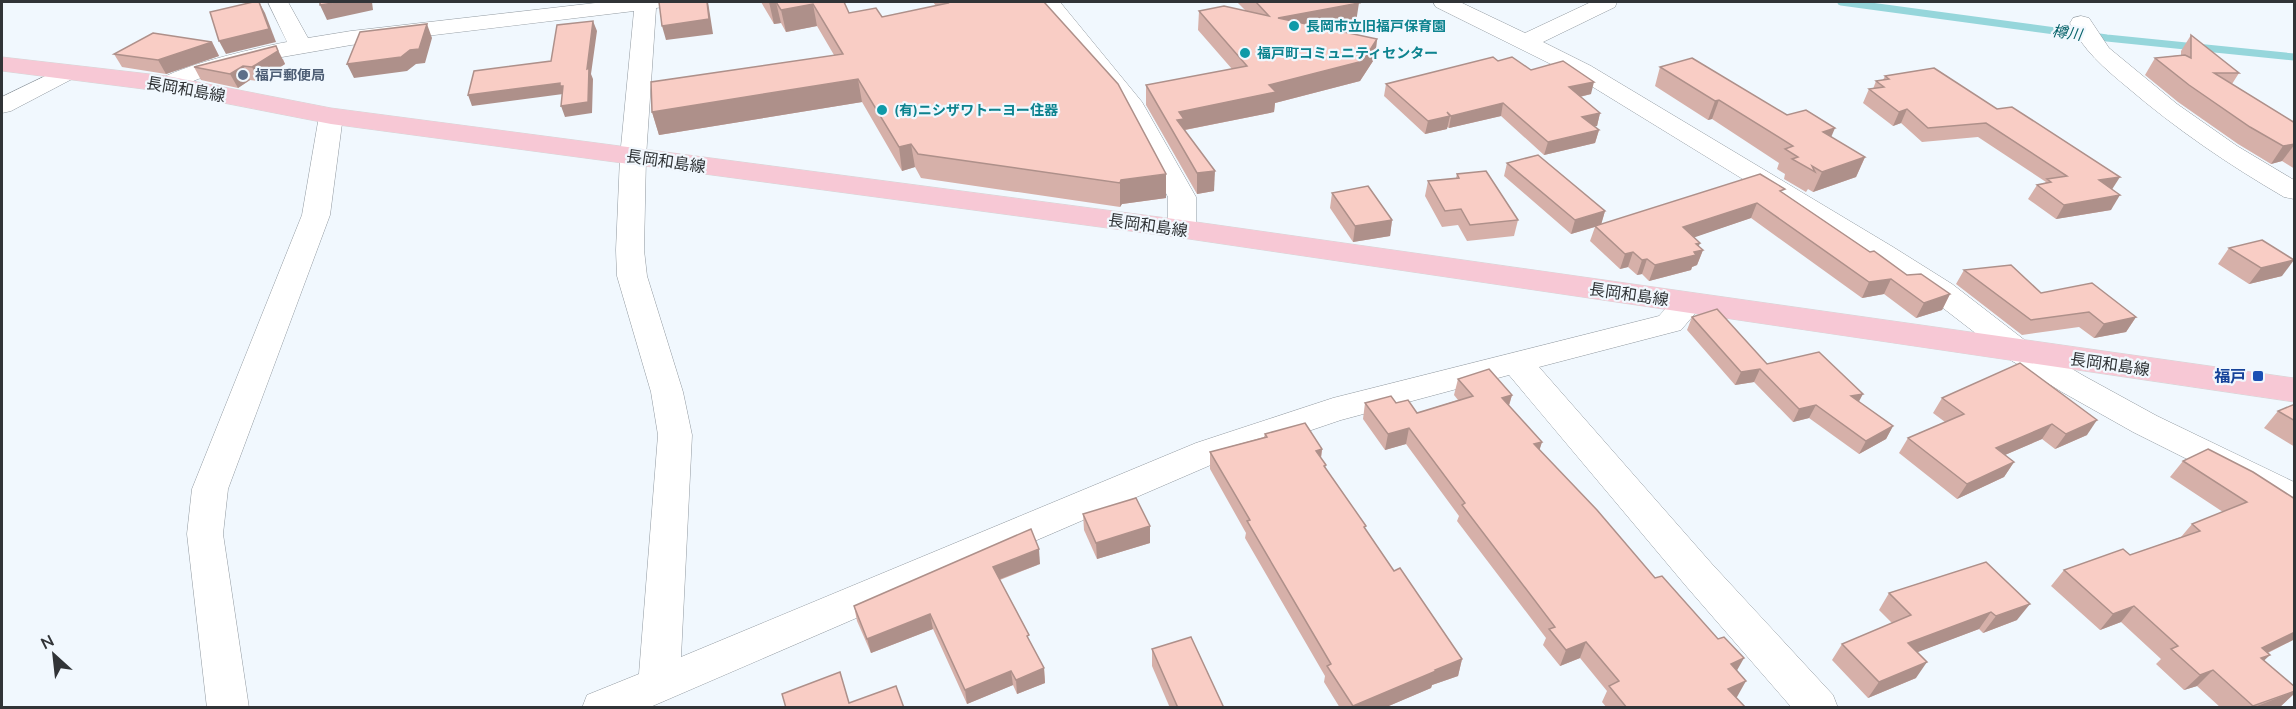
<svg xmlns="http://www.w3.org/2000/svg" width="2296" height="709" font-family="Mulish,'Noto Sans JP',sans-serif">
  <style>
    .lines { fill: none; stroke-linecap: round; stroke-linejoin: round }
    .stream { stroke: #96d6db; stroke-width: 7 }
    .street-casing { stroke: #9199a0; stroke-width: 1 }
    .primary-casing { stroke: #d6d6d7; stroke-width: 1 }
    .street { fill: #fff; fill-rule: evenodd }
    .primary { fill: #f7c8d5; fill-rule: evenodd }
    .wall { fill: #d6b0a9 }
    .shaded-wall { fill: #ae908a }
    .building { fill: #f9cdc5; stroke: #ae908a; stroke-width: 1.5 }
    .culture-dot { fill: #0f9aa8; stroke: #f1f8fe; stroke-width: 2 }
    .service-dot { fill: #5c6f8a; stroke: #f1f8fe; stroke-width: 2 }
    .transit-dot { fill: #1a4fb4; stroke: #f1f8fe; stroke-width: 2 }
    .labels { text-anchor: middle; stroke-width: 4.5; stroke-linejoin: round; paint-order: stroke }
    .far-culture-label { font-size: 14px; font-weight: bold; fill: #0d838f; stroke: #f1f8fe; text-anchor: start }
    .far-service-label { font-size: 14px; font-weight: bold; fill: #4e5e75; stroke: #f1f8fe; text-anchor: start }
    .far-water-label { font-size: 15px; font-style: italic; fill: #08636a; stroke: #f1f8fe }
    .street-label { font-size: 16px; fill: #313437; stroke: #f1f8fe }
    .transit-label { font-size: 16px; font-weight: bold; fill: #164399; stroke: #f1f8fe; text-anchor: end }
  </style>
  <rect width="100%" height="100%" fill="#f1f8fe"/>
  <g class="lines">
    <path class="stream" d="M1841 2 2107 38 2294 57"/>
    <defs>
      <g id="street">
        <path d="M268 2H288L308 38 351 31 604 2H666L663 7 656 8 646 157 644 250 647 276 683 392 692 435 681 657 1196 443 1333 398 1659 316C1673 301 1678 290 1700 296L1704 303 1681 330 1539 367 1712 564 1833 695 1838 708H1792L1686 586 1509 375 1341 420 1220 461 648 708H582L587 695 639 674 658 435 651 392 617 276 616 250 620 157 634 11 351 45 282 57 198 79 175 89 167 91 159 89 155 84C166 68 264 46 287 42Z"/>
        <path d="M1039 2H1060L1142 102 1196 197V229L1192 235 1182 237 1172 235 1168 229V197L1119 104Z"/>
        <path d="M1433 2H1460L1525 33 1591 2H1617L1615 7 1543 42 1591 66 1893 247 1952 284 2031 345 2084 376 2157 416 2294 482V510L2281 506 2133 432 2062 392 2009 359 1930 298 1873 259 1575 76 1436 7Z"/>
        <path d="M2081 16 2089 18 2109 48 2177 104 2237 146 2294 180V199L2284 197C2229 165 2176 129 2127 87 2104 68 2083 50 2070 23L2073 18Z"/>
        <path d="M66 66 74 68 78 73 74 78 11 111 2 113V97Z"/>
        <path d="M331 109 340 111 343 116 330 215 228 489 223 534 249 708H207L187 534 192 489 302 215 319 116 322 111Z"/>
      </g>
      <path id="primary" d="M2 57 167 76 331 108 1182 220 2294 378V402L1182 238 331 124 167 92 2 71Z"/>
    </defs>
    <use href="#street" class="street-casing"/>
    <use href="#primary" class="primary-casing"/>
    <use href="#street" class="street"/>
    <use href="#primary" class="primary"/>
  </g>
  <g class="wall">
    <path d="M761 2H844L849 13 882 17 936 6 933 2H1044L1166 174V198L1122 204 1120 207 921 178 915 167 902 171 862 102 659 135 652 112 834 55 817 26 786 32 781 23 774 24Z"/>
    <path d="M1237 2H1357L1356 22 1325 28 1377 39 1375 58 1360 81 1275 103 1274 112 1185 130 1214 191 1197 194 1146 105V85L1232 69 1198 30 1199 11H1246Z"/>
    <path d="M2191 35 2239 73 2232 84 2295 123V169L2282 161 2271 164 2238 144 2178 102 2145 75 2155 58 2181 55V51Z"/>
    <path d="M212 42 219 56 166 74 122 67 114 54Z"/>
    <path d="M283 59 285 64 259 81 250 80 238 88 201 80 194 67Z"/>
    <path d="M1498 61 1531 70 1591 94 1580 97 1600 113 1597 126H1594L1599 130 1595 143 1544 155 1501 116 1449 128 1447 127V129L1425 134 1384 96 1386 84Z"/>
    <path d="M1660 67 1787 115 1831 137 1865 157 1856 177 1813 192 1808 189 1806 192 1784 179 1785 174 1777 169 1779 163 1712 119 1708 120 1655 86Z"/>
    <path d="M1934 68 2112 190 2111 210 2056 219 2028 199 2037 185 2045 183 2046 182 1978 137 1922 142 1901 123 1893 126 1863 103 1869 89H1873L1876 81 1883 80 1885 76Z"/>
    <path d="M1507 163 1605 211 1601 224 1783 193 1870 252 1907 275 1950 294 1942 310 1916 318 1884 294 1862 298 1751 218 1694 237 1699 247 1703 250 1697 265 1692 267 1691 270 1649 281 1642 274 1637 275 1628 267 1620 269 1590 241 1595 227 1571 234 1504 176Z"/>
    <path d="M1457 174 1518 220 1514 236 1467 241 1458 225 1442 227 1425 196 1428 181 1456 178Z"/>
    <path d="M1332 193 1392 220 1390 236 1353 242 1330 208Z"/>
    <path d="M2229 248 2282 276 2249 284 2218 264Z"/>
    <path d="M1964 270 2041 293 2136 317 2126 332 2094 338 2079 327 2022 335 1956 284Z"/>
    <path d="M1692 317 1767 364 1859 402 1893 426 1886 439 1859 454 1809 418 1793 422 1754 382 1735 385 1687 330Z"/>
    <path d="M2020 363 2087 435 2055 449 2042 439 2005 455 2014 462 2004 477 1957 499 1899 453 1908 438 1945 422 1933 413 1942 398Z"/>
    <path d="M1458 379 1512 395 1509 406 1542 442 1539 450 1737 670V697H1736L1746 708H1607L1602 702 1607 691 1580 658 1560 666 1543 645 1546 638 1457 521 1459 516 1406 444 1385 450 1363 419 1365 403H1396L1417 413 1458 400 1454 395Z"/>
    <path d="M2295 404V447L2264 428 2278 411Z"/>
    <path d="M1265 434 1322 449 1321 458 1326 465 1325 468 1366 530 1394 571 1462 659 1458 676 1432 685 1431 688 1384 708H1340L1324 682 1325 676 1245 538 1246 533 1210 469V452L1264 437Z"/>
    <path d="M2183 461 2295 499V641L2293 640 2268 653 2264 661 2295 687V693L2281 706 2276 708H2221L2197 686 2184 690 2156 664 2161 659 2121 622 2100 630 2051 586 2064 570 2130 555 2181 537 2192 524 2223 512 2170 477Z"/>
    <path d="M1083 514 1150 543 1097 559 1084 530Z"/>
    <path d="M1986 562 2017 620 1983 633 1979 629 1917 652 1916 678 1868 698 1832 660 1842 644 1892 623 1879 610 1889 593Z"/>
    <path d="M1040 564 1000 580 1030 642 1044 668 1045 683 1017 694 1013 685 967 704 933 629 871 653 857 621 854 606Z"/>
    <path d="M1152 649 1224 708H1170L1152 666Z"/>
  </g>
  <g class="shaded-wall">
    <path d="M259 2 265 13 276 42 226 54 219 41Z"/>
    <path d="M340 2H372L373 10 327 20 320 5Z"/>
    <path d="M707 2H708L713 34 666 40 662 26Z"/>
    <path d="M769 2H776L781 23 774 24Z"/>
    <path d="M1359 3 1356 22 1277 37 1278 18Z"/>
    <path d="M813 4 817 26 786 32 781 10Z"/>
    <path d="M593 21 597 31 591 74 593 79 592 113 565 117 561 106 587 69Z"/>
    <path d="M427 24 432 38 425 63 416 64 407 71 354 78 347 64Z"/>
    <path d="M1377 39 1375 58 1360 81 1275 103 1274 112 1184 130 1177 120 1179 112 1269 85Z"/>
    <path d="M212 42 219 56 166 74 158 60Z"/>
    <path d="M276 46 285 64 259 81 252 67Z"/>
    <path d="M243 66 250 80 238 88 230 74Z"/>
    <path d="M858 79 862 102 659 135 652 112Z"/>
    <path d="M1594 82 1591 94 1566 100 1569 87Z"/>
    <path d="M560 83 563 86V94L472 106 468 95Z"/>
    <path d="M1719 100 1712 119 1708 120 1715 101Z"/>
    <path d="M1503 103 1501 116 1449 128 1451 116Z"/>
    <path d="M1907 109 1901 123 1893 126 1899 112Z"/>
    <path d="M1600 113 1597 126 1579 130 1582 117Z"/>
    <path d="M1450 116 1447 129 1425 134 1428 121Z"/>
    <path d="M1835 128 1827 147 1823 132Z"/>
    <path d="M1599 130 1595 143 1544 155 1548 142Z"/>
    <path d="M911 144 915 167 902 171 899 147Z"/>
    <path d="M2295 144 2282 161 2271 164 2283 146Z"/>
    <path d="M1865 157 1856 177 1813 192 1822 172Z"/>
    <path d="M1215 171 1214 191 1197 194V173Z"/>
    <path d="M1166 174V198L1122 204 1120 207V183L1121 180Z"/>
    <path d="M2120 177 2111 191 2099 180Z"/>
    <path d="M2120 195 2111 210 2056 219 2064 205Z"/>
    <path d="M1757 203 1751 218 1678 243 1683 227Z"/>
    <path d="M1605 211 1601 225 1571 234 1575 220Z"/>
    <path d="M1392 220 1390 236 1353 242 1355 226Z"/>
    <path d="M1700 243 1697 251 1703 250 1697 265 1692 267 1691 270 1649 281 1655 265 1696 244Z"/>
    <path d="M1633 252 1628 267 1620 269 1625 254Z"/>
    <path d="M1647 259 1642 274 1637 275 1642 260Z"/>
    <path d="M2294 260 2282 276 2249 284 2261 268Z"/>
    <path d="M1891 279 1884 294 1862 298 1869 282Z"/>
    <path d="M1950 294 1942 310 1916 318 1924 303Z"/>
    <path d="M2136 317 2126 332 2094 338 2104 324Z"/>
    <path d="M1760 369 1754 382 1735 385 1741 372Z"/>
    <path d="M1863 394 1856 407 1851 396Z"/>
    <path d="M1512 395 1507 411 1502 398Z"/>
    <path d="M1816 405 1809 418 1793 422 1799 409Z"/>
    <path d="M2097 420 2087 435 2055 449 2066 434Z"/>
    <path d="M2052 424 2042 439 1986 463 1996 448Z"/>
    <path d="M1893 426 1886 439 1859 454 1866 441Z"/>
    <path d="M1409 428 1406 444 1385 450 1388 434Z"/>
    <path d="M1542 442 1537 458 1534 444Z"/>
    <path d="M1322 449 1320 465 1316 451Z"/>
    <path d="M2014 462 2004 477 1957 499 1967 484Z"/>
    <path d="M1150 526V543L1097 559 1096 543Z"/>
    <path d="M1039 549 1040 564 995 581 993 567Z"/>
    <path d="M2030 604 2017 620 1983 633 1996 616Z"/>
    <path d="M2134 606 2121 622 2100 630 2113 614Z"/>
    <path d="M1991 612 1979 629 1897 660 1908 643Z"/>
    <path d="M930 614 933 629 871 653 867 639Z"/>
    <path d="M2295 632V639L2293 640 2246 663 2262 648Z"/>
    <path d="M1586 642 1580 658 1560 666 1566 650Z"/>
    <path d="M2270 655 2254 670 2261 658Z"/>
    <path d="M1744 658 1735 674 1731 664Z"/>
    <path d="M1462 659 1458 676 1432 685 1431 688 1384 708H1352L1353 706 1435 670Z"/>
    <path d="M1927 662 1916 678 1868 698 1879 682Z"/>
    <path d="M1044 668 1045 683 1017 694 1016 680Z"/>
    <path d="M2213 670 2197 686 2184 690 2200 675Z"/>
    <path d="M1011 671 1013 685 967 704 965 690Z"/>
    <path d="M1746 681 1737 697 1720 704 1728 689Z"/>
    <path d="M2295 691V693L2281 706 2276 708H2252Z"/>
  </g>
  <g class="building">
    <path d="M253 2H259L269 29 219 41 210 12Z"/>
    <path d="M320 2H340L320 5Z"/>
    <path d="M659 2H707L709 19 662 26Z"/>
    <path d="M776 2H844L849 13 876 8 882 17 948 3 947 2H1044L1118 84 1166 174 1121 180 1120 183 918 154 911 144 899 147 858 79 652 112 651 82 843 54 813 4 781 10Z"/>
    <path d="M1256 2H1357L1359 3 1278 18 1377 39 1363 61 1269 85 1276 92 1179 112 1184 119 1177 120 1215 171 1197 173 1146 85 1247 66 1199 11 1224 6 1269 16Z"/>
    <path d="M593 21 587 69 589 68 588 102 561 106 563 86H560V83L468 95 474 71 551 61 557 25Z"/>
    <path d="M427 24 419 49 410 50 401 57 347 64 360 32Z"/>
    <path d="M153 33 212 42 158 60 114 54Z"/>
    <path d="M2191 35 2239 73H2214L2295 123V144L2283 146 2250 127 2189 85 2155 58 2185 55 2191 58Z"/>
    <path d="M276 46 278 51 252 67 243 66 230 74 194 67Z"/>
    <path d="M1493 57 1498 61 1512 57 1531 70 1563 61 1594 82 1569 87 1600 113 1582 117 1599 130 1548 142 1503 103 1451 116 1447 112 1450 116 1428 121 1386 84Z"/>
    <path d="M1692 58 1787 115 1806 110 1835 128 1823 132 1865 157 1822 172 1812 166 1815 172 1792 159 1798 157 1785 149 1793 146 1719 100 1715 101 1660 67Z"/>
    <path d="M1934 68 1997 109 2012 107 2120 177 2099 180 2120 195 2064 205 2037 185 2051 182 2047 179 2067 176 1986 123 1928 128 1907 109 1899 112 1869 89 1884 87 1876 81 1889 79 1885 76Z"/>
    <path d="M1538 155 1605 211 1575 220 1507 163Z"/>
    <path d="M1486 171 1518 220 1470 225 1461 209 1445 211 1428 181 1459 178 1457 174Z"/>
    <path d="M1760 174 1785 189 1780 191 1870 252 1874 251 1907 275 1921 274 1950 294 1924 303 1891 279 1869 282 1757 203 1683 227 1700 243 1696 244 1703 250 1694 252 1696 255 1655 265 1647 259 1642 260 1633 252 1625 254 1595 226Z"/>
    <path d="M1368 186 1392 220 1355 226 1332 193Z"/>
    <path d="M2262 240 2294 260 2261 268 2229 248Z"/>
    <path d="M2011 265 2041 293 2092 283 2136 317 2104 324 2089 312 2031 320 1964 270Z"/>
    <path d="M1717 309 1767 364 1819 352 1863 394 1851 396 1893 426 1866 441 1816 405 1799 409 1760 369 1741 372 1692 317Z"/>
    <path d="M2020 363 2097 420 2066 434 2052 424 1996 448 2014 462 1967 484 1908 438 1964 414 1942 398Z"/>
    <path d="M1489 369 1512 395 1502 398 1542 442 1534 444 1597 510 1655 578 1662 576 1718 639 1724 637 1744 658 1731 664 1746 681 1728 689 1746 708H1627L1609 686 1619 681 1586 642 1566 650 1549 629 1555 627 1462 505 1465 503 1409 428 1388 434 1365 403 1391 396 1396 403 1408 400 1417 413 1473 396 1458 379Z"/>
    <path d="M2295 404V421L2278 411Z"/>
    <path d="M1305 423 1322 449 1316 451 1326 465 1324 466 1366 526 1364 527 1394 571 1400 568 1462 659 1435 670 1436 671 1353 706 1327 666 1331 664 1247 521 1250 520 1210 452 1267 437 1265 434Z"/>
    <path d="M2208 449 2253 472 2295 499V632L2262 648 2270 655 2261 658 2295 687V691L2253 706 2213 670 2200 675 2171 649 2178 646 2134 606 2113 614 2064 570 2123 549 2130 555 2200 531 2192 524 2247 502 2183 461Z"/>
    <path d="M1136 498 1150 526 1096 543 1083 514Z"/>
    <path d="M1031 529 1039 549 993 567 1029 635 1027 636 1044 668 1016 680 1011 671 965 690 930 614 867 639 854 606Z"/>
    <path d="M1986 562 2030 604 1996 616 1991 612 1908 643 1927 662 1879 682 1842 644 1911 615 1889 593Z"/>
    <path d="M1191 637 1224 708H1178L1152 649Z"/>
    <path d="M840 672 849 703 896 686 904 708H786L782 694Z"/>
  </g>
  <g class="culture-dot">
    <circle cx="1294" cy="26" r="6"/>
    <circle cx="1245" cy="53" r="6"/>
    <circle cx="882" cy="110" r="6"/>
  </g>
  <circle class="service-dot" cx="243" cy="75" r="6"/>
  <rect class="transit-dot" x="2252" y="370" width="12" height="12" rx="3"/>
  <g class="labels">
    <g class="far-culture-label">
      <text x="1306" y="31">長岡市立旧福戸保育園</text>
      <text x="1257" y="58">福戸町コミュニティセンター</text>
      <text x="894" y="115">(有)ニシザワトーヨー住器</text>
    </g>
    <g class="far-service-label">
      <text x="255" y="80">福戸郵便局</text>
    </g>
    <g class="far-water-label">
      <text transform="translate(2067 33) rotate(8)" y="5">樽川</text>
    </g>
    <g class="street-label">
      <text transform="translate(186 89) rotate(10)" y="6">長岡和島線</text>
      <text transform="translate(666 161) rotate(8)" y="6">長岡和島線</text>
      <text transform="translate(1148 225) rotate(8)" y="6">長岡和島線</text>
      <text transform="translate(1629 294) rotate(8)" y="6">長岡和島線</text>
      <text transform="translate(2110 364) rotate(8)" y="6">長岡和島線</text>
    </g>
    <g class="transit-label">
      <text x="2246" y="382">福戸</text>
    </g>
  </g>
  <rect width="2296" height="709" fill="none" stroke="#313437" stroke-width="6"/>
  <g transform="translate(54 655) rotate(333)" stroke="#f1f8fe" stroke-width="4.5" paint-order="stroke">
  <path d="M0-4.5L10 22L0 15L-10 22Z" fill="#313437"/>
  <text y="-9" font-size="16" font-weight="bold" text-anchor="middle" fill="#313437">N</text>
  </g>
</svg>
